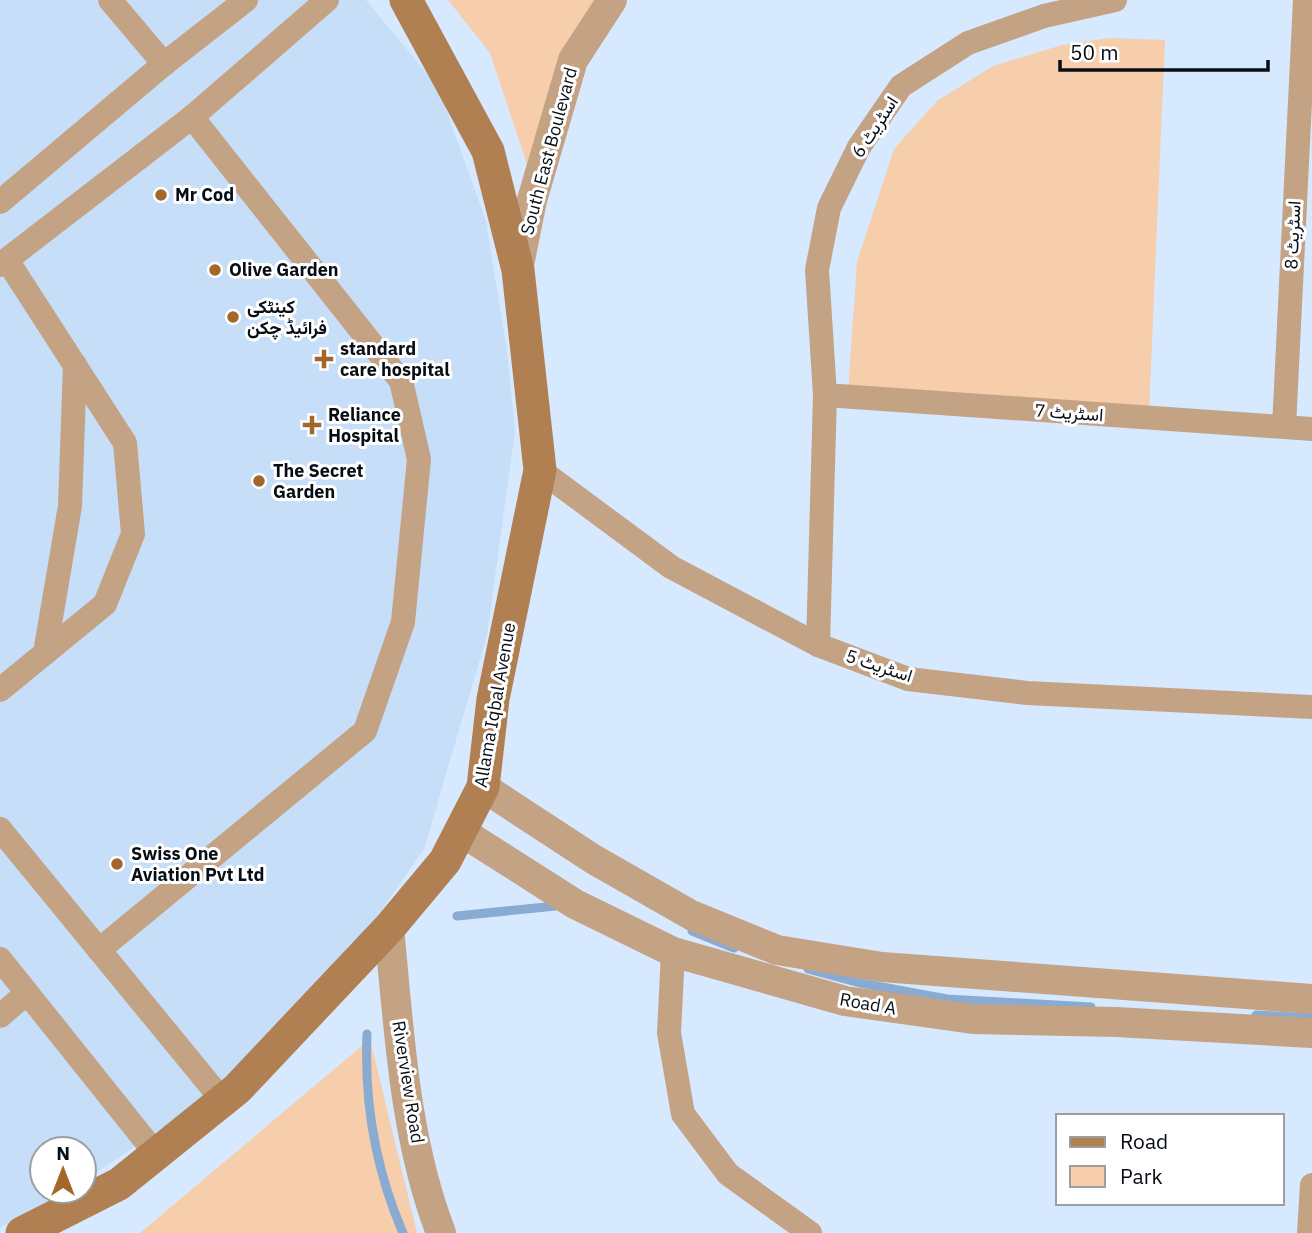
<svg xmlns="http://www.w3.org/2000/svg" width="1312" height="1233" font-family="'IBM Plex Sans',Vazirmatn,sans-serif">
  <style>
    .built { fill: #c6def8 }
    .green { fill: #f6ceab }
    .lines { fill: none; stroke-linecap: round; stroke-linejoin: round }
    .stream { stroke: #89abd2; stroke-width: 9 }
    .minor { stroke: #c4a284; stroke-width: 24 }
    .tertiary { stroke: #c4a284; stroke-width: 30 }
    .secondary { stroke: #b18052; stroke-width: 33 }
    .poi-dot { fill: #a3672a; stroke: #fff; stroke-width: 2.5 }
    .labels { text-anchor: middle; stroke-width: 6; stroke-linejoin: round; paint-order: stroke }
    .street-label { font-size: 18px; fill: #070d14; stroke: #fff }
    .poi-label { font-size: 18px; font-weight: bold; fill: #070d14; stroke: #fff; text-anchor: start }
  </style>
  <rect width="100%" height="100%" fill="#d7e9fe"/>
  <path class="built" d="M0 0H366L438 87 486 221 507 351 515 431 487 635 424 849 362 938 237 1072 170 1123 84 1181V1149H42V1191H69L0 1228Z"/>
  <g class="green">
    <path d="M448 0H608L528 167 490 53Z"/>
    <path d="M1110 38 1165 40 1149 412 848 391 857 262 894 149 937 101 993 66 1062 45Z"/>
    <path d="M370 1039 417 1233H140Z"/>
  </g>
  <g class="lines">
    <g class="stream">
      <path d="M457 916 556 906"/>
      <path d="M692 931 734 948"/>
      <path d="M808 969 860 983 947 999 1091 1007"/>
      <path d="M1256 1015 1312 1018"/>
      <path d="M367 1034C364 1104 375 1168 403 1233"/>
    </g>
    <g class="minor">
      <path d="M110 0 164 64"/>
      <path d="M0 202 164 64 246 0"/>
      <path d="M0 265 192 117 327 0"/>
      <path d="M825 395 1312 429"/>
      <path d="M1284 427 1305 0"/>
      <path d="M540 470 671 567 818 645 908 679 1027 693 1312 707"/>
      <path d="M818 645 825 395 817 270 829 208 859 147 901 86 968 43 1044 16 1115 0"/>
      <path d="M45 653 70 506 75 365"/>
      <path d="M0 690 105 604 133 534 125 443 7 260"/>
      <path d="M0 829 223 1101"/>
      <path d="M99 950 365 731 403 622 419 459 401 381 192 117"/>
      <path d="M673 952 669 1033 683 1114 728 1174 810 1233"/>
      <path d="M0 959 156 1154"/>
      <path d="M0 1016 27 993"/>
      <path d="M1309 1233 1312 1185"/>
    </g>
    <g class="tertiary">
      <path d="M518 270 532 200 573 60 612 0"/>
      <path d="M483 787 593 859 691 915 777 950 882 967 1312 999"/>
      <path d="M462 832 575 904 673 952 845 1001 973 1019 1116 1022 1312 1033"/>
      <path d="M389 928C399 1029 404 1137 441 1233"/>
    </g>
    <path class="secondary" d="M22 1233 119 1184 237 1089 389 928 445 861 483 787 493 699 540 470 518 270 488 151 406 0"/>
  </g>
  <g class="poi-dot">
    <circle cx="161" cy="195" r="7"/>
    <circle cx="215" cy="270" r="7"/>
    <circle cx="233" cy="317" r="7"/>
    <path d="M320.5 348.5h7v7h7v7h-7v7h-7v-7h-7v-7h7z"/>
    <path d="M308.5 414.5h7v7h7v7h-7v7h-7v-7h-7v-7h7z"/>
    <circle cx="259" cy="481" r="7"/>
    <circle cx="117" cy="864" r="7"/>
  </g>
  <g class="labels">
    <g class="street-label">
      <text transform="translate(875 127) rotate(-57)" y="6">اسٹریٹ 6</text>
      <text transform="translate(549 151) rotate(-75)" y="6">South East Boulevard</text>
      <text transform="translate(1293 235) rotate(-87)" y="6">اسٹریٹ 8</text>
      <text transform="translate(1069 413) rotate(4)" y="6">اسٹریٹ 7</text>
      <text transform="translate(879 666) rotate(18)" y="6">اسٹریٹ 5</text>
      <text transform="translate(495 705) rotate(-80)" y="6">Allama Iqbal Avenue</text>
      <text transform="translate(868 1004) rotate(10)" y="6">Road A</text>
      <text transform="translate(408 1082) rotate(81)" y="6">Riverview Road</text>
    </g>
    <g class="poi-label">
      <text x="175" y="201">Mr Cod</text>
      <text x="229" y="276">Olive Garden</text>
      <text x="247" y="313">کینٹکی<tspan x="247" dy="21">فرائیڈ چکن</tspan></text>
      <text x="340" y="355">standard<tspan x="340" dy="21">care hospital</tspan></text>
      <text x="328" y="421">Reliance<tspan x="328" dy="21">Hospital</tspan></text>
      <text x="273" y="477">The Secret<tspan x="273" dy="21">Garden</tspan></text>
      <text x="131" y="860">Swiss One<tspan x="131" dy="21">Aviation Pvt Ltd</tspan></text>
    </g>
  </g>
  <rect x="1056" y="1114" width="228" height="91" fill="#ffffff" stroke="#9c9ea1" stroke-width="2"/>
  <rect x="1070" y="1137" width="35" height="10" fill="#b18052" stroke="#9c9ea1" stroke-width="2"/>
  <text x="1120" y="1149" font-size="21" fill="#070d14">Road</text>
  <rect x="1070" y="1166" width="35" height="21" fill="#f6ceab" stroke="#9c9ea1" stroke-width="2"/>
  <text x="1120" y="1184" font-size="21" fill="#070d14">Park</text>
  <g transform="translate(63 1170)"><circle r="33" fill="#ffffff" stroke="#9c9ea1" stroke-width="2"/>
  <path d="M0-5L12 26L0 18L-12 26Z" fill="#a3672a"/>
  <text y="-10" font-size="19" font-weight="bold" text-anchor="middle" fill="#070d14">N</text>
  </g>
  <path d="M1060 60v10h208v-10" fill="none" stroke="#070d14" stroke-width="3.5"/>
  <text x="1070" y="60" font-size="21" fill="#070d14" stroke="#ffffff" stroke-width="5" paint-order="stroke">50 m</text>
</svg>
